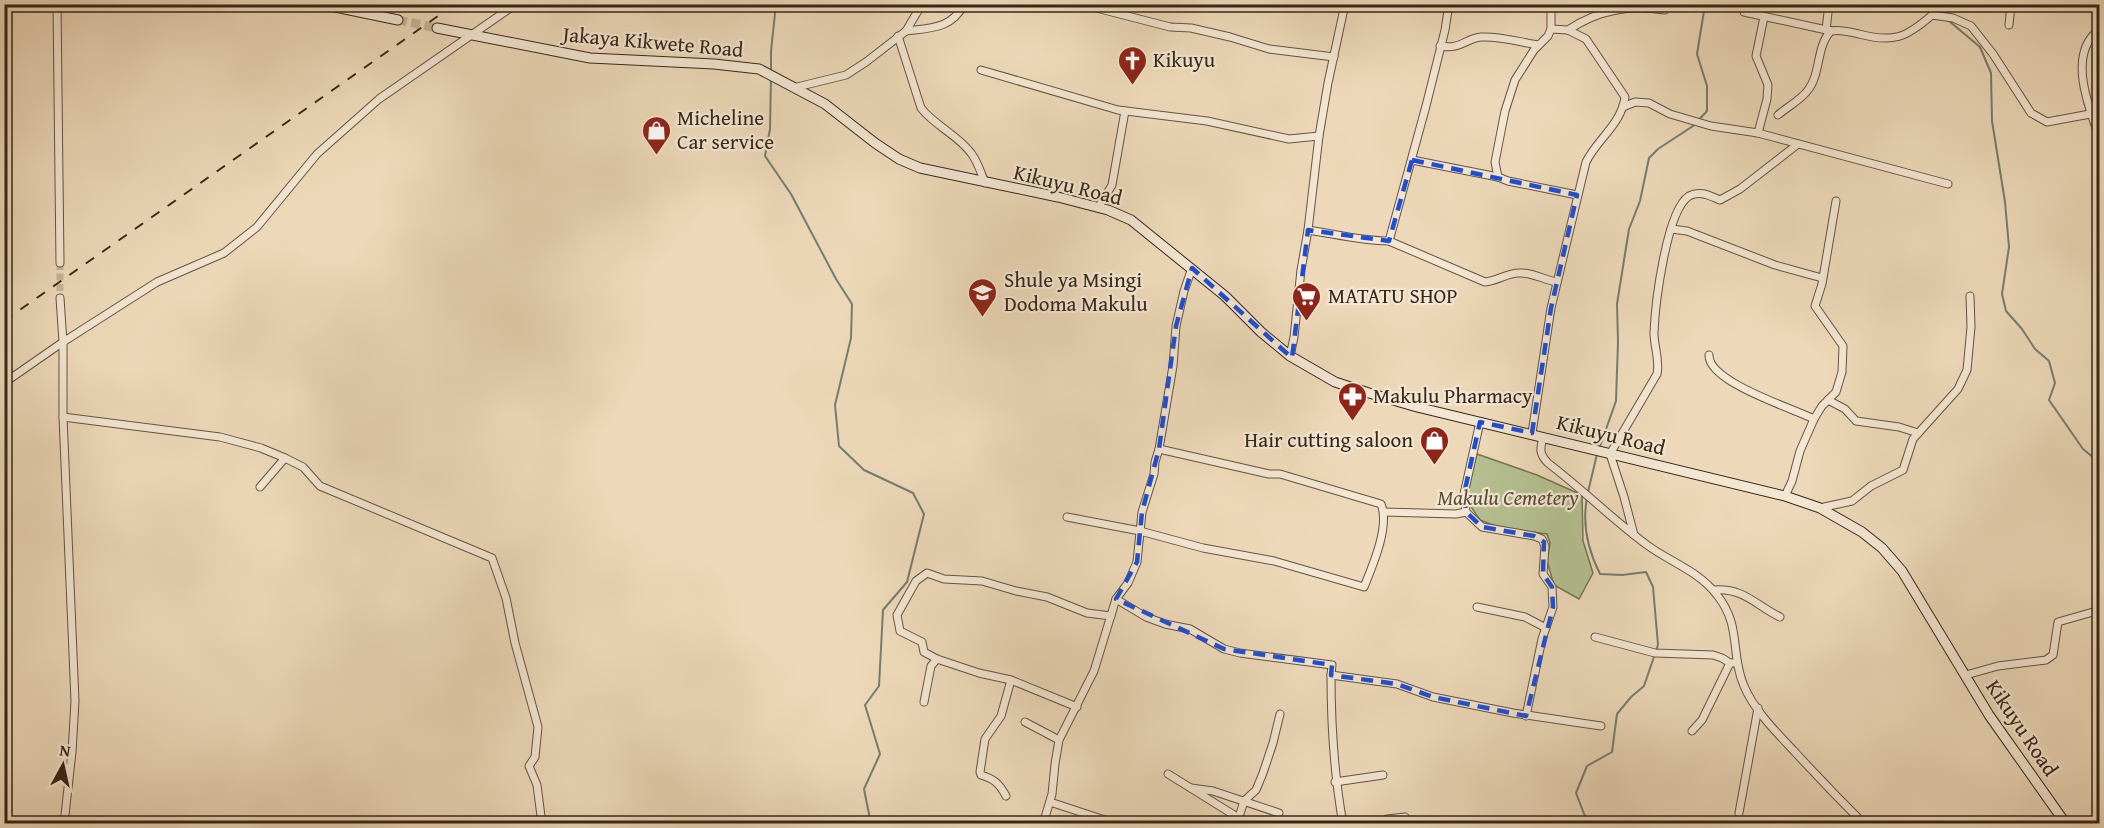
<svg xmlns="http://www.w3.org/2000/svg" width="2104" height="828" font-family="'Gentium Book Plus',serif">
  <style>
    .green { fill: #b5c091; stroke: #767455; stroke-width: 1.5 }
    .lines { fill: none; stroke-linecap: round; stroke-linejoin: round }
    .stream { stroke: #727f71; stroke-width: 2 }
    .minor-tunnel { stroke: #c8b599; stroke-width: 7; stroke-dasharray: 7 3.5; stroke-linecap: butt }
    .secondary-tunnel { stroke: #c8b599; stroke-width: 9; stroke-dasharray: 9 4.5; stroke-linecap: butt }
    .minor-casing { stroke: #645441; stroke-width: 9 }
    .secondary-casing { stroke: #362719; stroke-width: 11 }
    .minor { stroke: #f3e6d2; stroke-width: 7 }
    .secondary { stroke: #f3e6d2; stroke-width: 9 }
    .rail { stroke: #362719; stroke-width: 2; stroke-dasharray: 10 10; stroke-linecap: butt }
    .marked { fill: none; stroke: #1d4ed8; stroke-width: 4.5; stroke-dasharray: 12 8; stroke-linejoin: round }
    .labels { text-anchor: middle; stroke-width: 4.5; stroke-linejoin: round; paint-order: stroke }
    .street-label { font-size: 21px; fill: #362719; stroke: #f3e6d2 }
    .poi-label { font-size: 21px; fill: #362719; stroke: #f3e6d2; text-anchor: start }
    .park-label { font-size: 21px; font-style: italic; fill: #564d37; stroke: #f3e6d2 }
  </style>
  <rect width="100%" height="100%" fill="#edd9b9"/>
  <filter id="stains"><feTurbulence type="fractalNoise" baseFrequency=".00333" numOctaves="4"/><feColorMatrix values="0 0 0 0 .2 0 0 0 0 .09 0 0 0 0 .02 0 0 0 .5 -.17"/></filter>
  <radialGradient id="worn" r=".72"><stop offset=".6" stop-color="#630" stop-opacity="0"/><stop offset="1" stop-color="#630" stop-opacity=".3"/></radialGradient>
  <path class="green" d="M1477 454 1537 475 1582 495 1583 541 1593 573 1579 599 1554 585 1547 561 1550 543 1547 534 1501 528 1480 520 1467 501 1471 473Z"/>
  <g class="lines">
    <g class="stream">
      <path d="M1934 4 1943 14"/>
      <path d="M1949 21 1980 47 1991 73 1992 121 2005 202 2009 247 2002 294 2006 311 2022 329 2035 349 2049 361 2055 383 2049 400 2083 449 2100 463"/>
      <path d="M771 72V51L776 4"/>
      <path d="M771 77 770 129 765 156 791 194 836 279 852 304 851 338 835 405 839 446 864 470 913 493 924 514 907 582 883 610 879 686 865 705 880 754 864 789 871 824"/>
      <path d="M1599 449 1616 401 1618 342 1617 304 1629 229 1640 201 1649 158 1658 149 1693 126 1707 111V86L1697 54 1704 11 1708 4"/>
      <path d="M1588 492 1597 454"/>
      <path d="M1587 498C1582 524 1588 550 1600 574L1622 575 1646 572 1653 587 1658 645 1644 686 1631 697 1617 714 1612 752 1587 766 1576 793 1588 824"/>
    </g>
    <path class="minor-tunnel" d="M60 263V298"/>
    <path class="secondary-tunnel" d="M398 20 437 28"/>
    <defs>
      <g id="minor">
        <path d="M57 4 60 263"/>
        <path d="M1081 4 1170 27 1191 28 1230 37 1269 49 1334 57"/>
        <path d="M1551 4V29L1548 36 1534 50 1515 80 1505 111 1495 162 1498 177 1508 181 1577 195"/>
        <path d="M1744 12 1831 31"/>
        <path d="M2009 25 2011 4"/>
        <path d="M2100 29C2066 53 2089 108 2100 139"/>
        <path d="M1568 30C1600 9 1629 5 1665 10"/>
        <path d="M1826 30 1829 4"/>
        <path d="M906 31C930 28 952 29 964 4"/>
        <path d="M898 36 921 108C935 126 958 135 971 153 978 162 981 173 985 183"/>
        <path d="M1440 46C1461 50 1464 39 1481 37 1500 36 1520 42 1538 45"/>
        <path d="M981 70 1118 110 1207 121 1289 139 1319 136"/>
        <path d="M797 87 846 75 866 62 906 31 922 4"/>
        <path d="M1623 107 1635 102 1649 103 1670 114 1711 126 1758 133 1948 184"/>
        <path d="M1778 115C1787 107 1801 100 1808 90 1821 74 1816 46 1831 31 1840 29 1850 32 1859 34 1893 43 1906 38 1932 15L1953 18 1971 26 1993 54 2031 113 2047 122 2090 114"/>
        <path d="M1758 133 1767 99 1768 85 1756 56 1764 17"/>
        <path d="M1412 160 1498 177"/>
        <path d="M1098 208 1112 185 1125 111"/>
        <path d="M1671 229 1687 231 1775 265 1822 278"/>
        <path d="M1308 230C1335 234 1362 241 1389 241L1485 282C1497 281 1507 273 1519 273 1532 272 1544 280 1557 282"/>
        <path d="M1389 241 1426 106 1445 30 1449 4"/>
        <path d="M60 298 63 342V417L75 701 72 752 64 824"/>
        <path d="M1709 355C1708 382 1792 408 1814 419"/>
        <path d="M1290 356 1294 337 1301 270 1308 230 1319 136 1328 83 1345 4"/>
        <path d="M4 383 63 342 157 282 224 253 257 227 317 154 379 99 516 4"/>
        <path d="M1828 400 1845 409 1856 421 1899 427 1918 433"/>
        <path d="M63 417 220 437 261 448 285 458 260 487"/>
        <path d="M1480 422 1464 494 1466 512 1482 527 1534 536 1542 539 1545 546 1543 574 1552 587 1553 607 1542 639 1526 716"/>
        <path d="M1532 433 1551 308 1586 162C1598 138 1621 125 1625 97L1586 39 1568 30 1551 29"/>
        <path d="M1543 437C1540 449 1539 454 1548 463 1582 489 1612 519 1647 545 1670 562 1699 571 1717 595 1742 626 1730 654 1744 686 1754 710 1776 732 1794 751 1817 776 1840 800 1864 824"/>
        <path d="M285 458 303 467 320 486 492 558 506 598 515 643 538 727 535 757 529 766 537 785 542 824"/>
        <path d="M1785 496 1792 481 1800 451 1814 419 1822 406 1836 392 1842 372 1843 346 1815 306 1822 284 1836 201"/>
        <path d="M1820 508 1852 501 1871 486 1903 470 1913 439 1958 389 1967 370 1971 327 1970 296"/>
        <path d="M1384 512 1456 514 1466 512"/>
        <path d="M1067 517 1140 531 1203 548 1274 561 1364 587C1373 565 1390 526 1381 504L1280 474H1269L1159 449"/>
        <path d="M1634 535 1624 497 1610 454 1657 374C1660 360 1654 347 1654 333 1655 306 1666 211 1689 196 1700 190 1710 196 1720 200L1740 189 1798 144"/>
        <path d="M1714 590C1744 588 1754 604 1780 617"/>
        <path d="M1116 599 1146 617 1165 624 1190 629 1224 649 1240 653 1332 665 1331 675C1331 725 1334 774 1343 824"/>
        <path d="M1477 607 1525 617 1546 628"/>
        <path d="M1595 637 1655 653 1713 655 1722 658 1730 663"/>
        <path d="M937 659 924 652 922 642 900 631 897 615 916 581 927 573 944 579 982 581 1016 591 1047 597 1087 613 1111 616"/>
        <path d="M1331 675 1397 684 1433 697 1513 713 1601 726"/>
        <path d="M1966 675 1998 666 2046 660 2053 655 2058 622 2100 610"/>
        <path d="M924 702 931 666 937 659 979 673 1011 680 1077 707"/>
        <path d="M1025 722 1059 740"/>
        <path d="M1692 731 1702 720 1730 663H1733"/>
        <path d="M1168 774 1234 815 1239 823"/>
        <path d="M1335 782 1383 775"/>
        <path d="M1191 788 1213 791 1279 813"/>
        <path d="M1006 796C999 783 994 779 981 775L980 772 985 739 1001 716 1011 680"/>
        <path d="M1050 802 1117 824"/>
        <path d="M1739 813 1758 708"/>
        <path d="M1238 820 1244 801 1256 790 1263 773 1273 743 1280 714"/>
        <path d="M1463 821 1465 824"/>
        <path d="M1043 824 1052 794 1055 764 1059 740 1094 671 1116 599 1128 583 1137 562 1142 512 1154 474 1155 462 1159 449 1173 366 1176 326 1184 291 1192 268"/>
        <path d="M1383 824 1387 819 1405 817"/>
        <path d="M1522 824 1523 821"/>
      </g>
      <g id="secondary">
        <path d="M321 4 398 20"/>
        <path d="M437 28 590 58 714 64 759 69 825 104 875 143 899 159 920 168 1058 197 1108 210 1131 220 1225 296 1261 332 1290 356 1335 382 1369 393 1417 407 1785 496 1820 508 1862 532 1882 548 1902 571 1989 715 2066 824"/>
      </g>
    </defs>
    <use href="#minor" class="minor-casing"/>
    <use href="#secondary" class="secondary-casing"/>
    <use href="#minor" class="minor"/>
    <use href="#secondary" class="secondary"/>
    <path class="rail" d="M4 321 455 4"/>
  </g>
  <path class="marked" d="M1412 160 1577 195 1551 308 1532 433 1480 422 1464 494 1466 512 1482 527 1534 536 1544 542 1543 574 1552 587 1553 607 1526 716 1433 697 1397 684 1331 675 1332 665 1224 649 1116 599 1137 562 1142 512 1159 449 1176 326 1192 268 1292 358 1308 230 1389 241Z"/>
  <defs>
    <symbol id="church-pin" viewBox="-11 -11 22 30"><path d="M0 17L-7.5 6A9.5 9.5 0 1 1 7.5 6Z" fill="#8f2418" stroke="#f3e6d2"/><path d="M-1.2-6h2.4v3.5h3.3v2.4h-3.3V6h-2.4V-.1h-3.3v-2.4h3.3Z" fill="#fff"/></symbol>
    <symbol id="shop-pin" viewBox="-11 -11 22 30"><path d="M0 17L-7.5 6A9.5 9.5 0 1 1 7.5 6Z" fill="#8f2418" stroke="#f3e6d2"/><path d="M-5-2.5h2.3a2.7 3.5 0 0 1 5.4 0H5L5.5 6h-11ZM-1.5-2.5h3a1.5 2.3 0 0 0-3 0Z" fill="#fff"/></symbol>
    <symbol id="school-pin" viewBox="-11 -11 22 30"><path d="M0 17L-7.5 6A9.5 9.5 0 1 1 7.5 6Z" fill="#8f2418" stroke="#f3e6d2"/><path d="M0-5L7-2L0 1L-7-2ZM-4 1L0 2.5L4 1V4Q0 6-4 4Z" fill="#fff"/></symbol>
    <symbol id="supermarket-pin" viewBox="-11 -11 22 30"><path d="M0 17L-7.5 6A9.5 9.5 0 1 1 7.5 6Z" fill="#8f2418" stroke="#f3e6d2"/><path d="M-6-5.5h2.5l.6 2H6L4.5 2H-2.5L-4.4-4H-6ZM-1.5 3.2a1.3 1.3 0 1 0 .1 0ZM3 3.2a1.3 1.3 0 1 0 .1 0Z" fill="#fff"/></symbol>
    <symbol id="pharmacy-pin" viewBox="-11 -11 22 30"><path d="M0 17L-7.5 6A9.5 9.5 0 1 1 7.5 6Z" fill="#8f2418" stroke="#f3e6d2"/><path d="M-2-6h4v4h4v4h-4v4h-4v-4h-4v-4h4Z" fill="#fff"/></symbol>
  </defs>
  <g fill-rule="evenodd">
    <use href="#church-pin" x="1116" y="44" width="33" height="45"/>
    <use href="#shop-pin" x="640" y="114" width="33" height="45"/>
    <use href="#school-pin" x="966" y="276" width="33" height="45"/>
    <use href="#supermarket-pin" x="1290" y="280" width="33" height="45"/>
    <use href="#pharmacy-pin" x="1336" y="380" width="33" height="45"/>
    <use href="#shop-pin" x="1418" y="424" width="33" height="45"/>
  </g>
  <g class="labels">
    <g class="street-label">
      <text transform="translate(653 42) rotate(5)" y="7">Jakaya Kikwete Road</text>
      <text transform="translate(1068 185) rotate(14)" y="7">Kikuyu Road</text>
      <text transform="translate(1611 435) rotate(14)" y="7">Kikuyu Road</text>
      <text transform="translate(2022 728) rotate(56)" y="7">Kikuyu Road</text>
    </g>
    <g class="poi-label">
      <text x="1153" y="67">Kikuyu</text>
      <text x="677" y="125">Micheline<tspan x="677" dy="24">Car service</tspan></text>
      <text x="1004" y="287">Shule ya Msingi<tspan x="1004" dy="24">Dodoma Makulu</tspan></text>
      <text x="1328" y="303">MATATU SHOP</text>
      <text x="1373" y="403">Makulu Pharmacy</text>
      <text x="1413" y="447" text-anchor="end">Hair cutting saloon</text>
    </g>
    <g class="park-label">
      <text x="1508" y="505">Makulu Cemetery</text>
    </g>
  </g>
  <rect width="2104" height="828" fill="none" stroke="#edd9b9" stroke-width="24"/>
  <rect x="6" y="6" width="2092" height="816" fill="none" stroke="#362719" stroke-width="3"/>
  <rect x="12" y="12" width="2080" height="804" fill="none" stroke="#362719" stroke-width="1.5"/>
  <g transform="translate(63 765) rotate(8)" stroke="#f3e6d2" stroke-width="4.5" paint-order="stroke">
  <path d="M0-4.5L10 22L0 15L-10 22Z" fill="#362719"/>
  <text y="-9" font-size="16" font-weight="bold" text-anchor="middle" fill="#362719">N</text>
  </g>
  <rect width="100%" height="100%" filter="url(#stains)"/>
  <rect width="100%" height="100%" fill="url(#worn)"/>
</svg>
